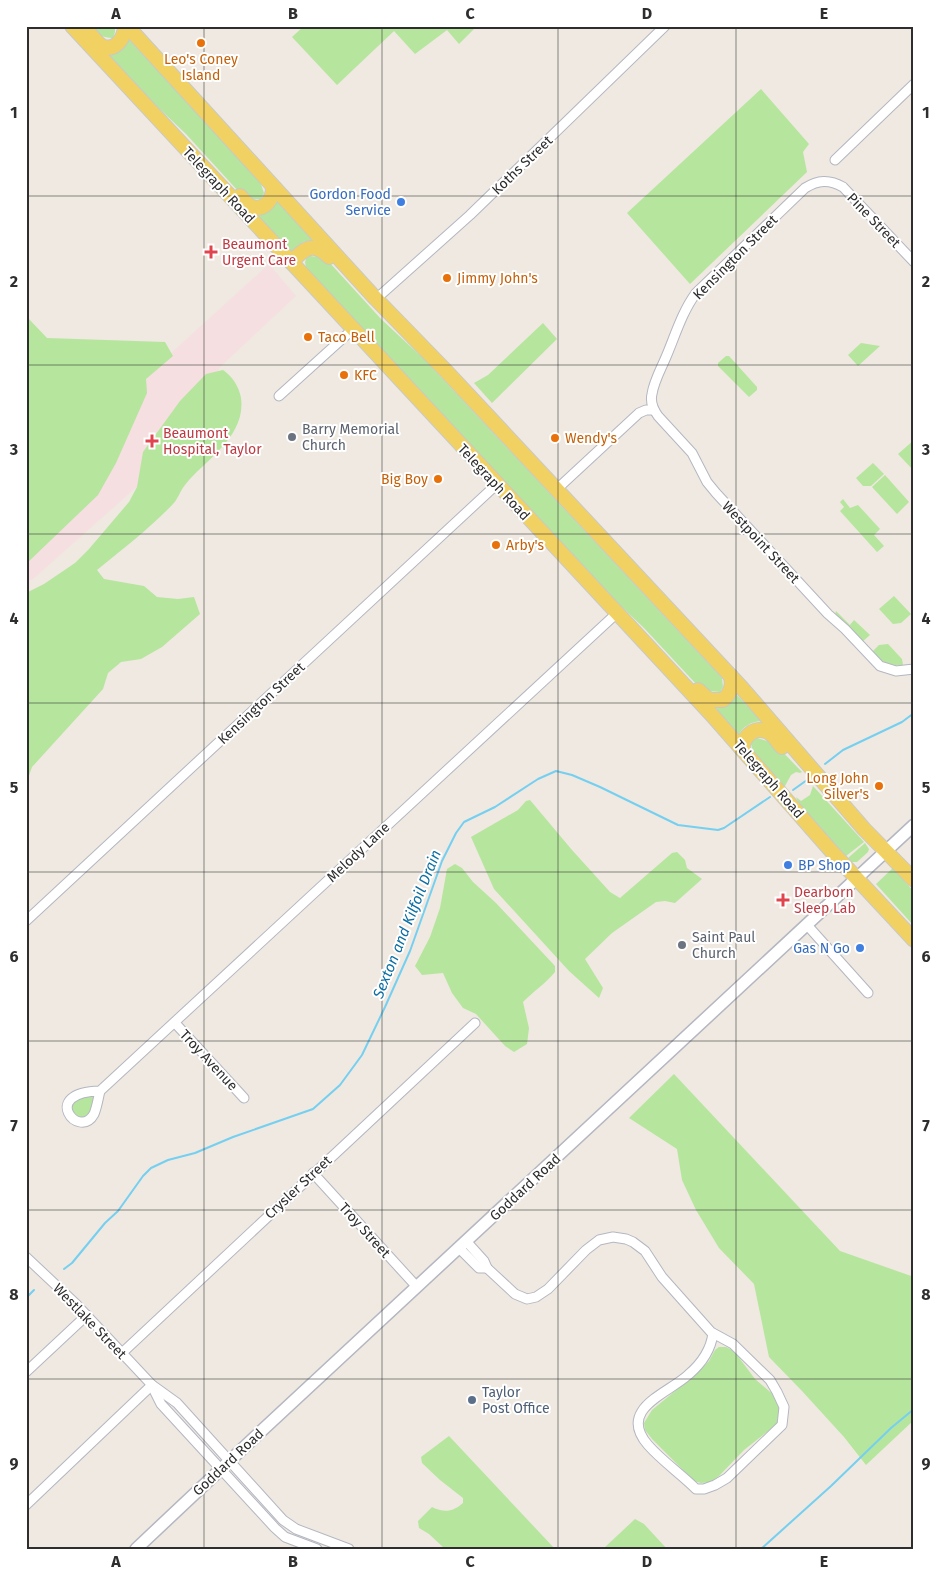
<svg xmlns="http://www.w3.org/2000/svg" width="940" height="1575" font-family="'Fira Sans',sans-serif">
  <style>
    .medical { fill: #f5dfe0 }
    .green { fill: #b6e59e }
    .lines { fill: none; stroke-linecap: round; stroke-linejoin: round }
    .stream { stroke: #75cff0; stroke-width: 2 }
    .street-casing { stroke: #b4b7c1; stroke-width: 11 }
    .secondary-casing { stroke: #b4b7c1; stroke-width: 14 }
    .primary-casing { stroke: #c9c9c9; stroke-width: 16 }
    .street { stroke: #fff; stroke-width: 9 }
    .secondary { stroke: #fff; stroke-width: 11 }
    .primary { stroke: #f2d163; stroke-width: 14 }
    .grid { fill: none; stroke: #2e2e2e; stroke-width: 1; stroke-opacity: 0.55 }
    .food-dot { fill: #e8710a; stroke: #fff; stroke-width: 2 }
    .shop-dot { fill: #3f7fe0; stroke: #fff; stroke-width: 2 }
    .health-dot { fill: #e0444e; stroke: #fff; stroke-width: 2 }
    .worship-dot { fill: #6b7280; stroke: #fff; stroke-width: 2 }
    .service-dot { fill: #5c6f8a; stroke: #fff; stroke-width: 2 }
    .labels { text-anchor: middle; stroke-width: 4; stroke-linejoin: round; paint-order: stroke }
    .food-label { font-size: 14px; fill: #c56008; stroke: #fff; text-anchor: start }
    .street-label { font-size: 14px; fill: #2e2e2e; stroke: #fff }
    .shop-label { font-size: 14px; fill: #366cbe; stroke: #fff; text-anchor: end }
    .health-label { font-size: 14px; fill: #be3a42; stroke: #fff; text-anchor: start }
    .worship-label { font-size: 14px; fill: #5b616d; stroke: #fff; text-anchor: start }
    .service-label { font-size: 14px; fill: #4e5e75; stroke: #fff; text-anchor: start }
    .water-label { font-size: 15px; font-style: italic; fill: #0d6fa3; stroke: #fff }
    .neatline { fill: none; stroke: #2e2e2e; stroke-width: 2 }
    .grid-label { font-size: 16px; text-anchor: middle; font-weight: bold; fill: #2e2e2e }
  </style>
  <rect width="100%" height="100%" fill="#efe9e1"/>
  <path class="medical" d="M269 264 296 296 219 368V371L237 398 33 579 26 582V546L146 376Z"/>
  <g class="green">
    <path d="M86 26H115V32L113 38C102 38 93 33 86 26Z"/>
    <path d="M304 26H477L459 44 447 30 415 54 394 31 337 85 292 37Z"/>
    <path d="M129 40 262 183 261 184 264 193 261 199H254L239 192 186 134 146 96 107 54C117 54 124 49 129 40Z"/>
    <path d="M761 89 809 144 803 152 807 172 690 284 627 213Z"/>
    <path d="M278 201 314 240C302 240 297 245 291 254L256 216 267 213Z"/>
    <path d="M310 256 320 257 329 262 381 319 425 360 722 678 723 687 720 692 708 691 698 686 644 628 600 586 306 268 305 262 306 259Z"/>
    <path d="M26 316 47 338 165 342 173 356 146 379 147 393 116 463 98 495 26 564Z"/>
    <path d="M543 323 557 339 492 403 474 383 488 375Z"/>
    <path d="M861 343 880 346 858 366 848 355Z"/>
    <path d="M726 356H729L757 387V390L749 397 718 366V363Z"/>
    <path d="M223 370C233 377 239 387 241 398 246 437 206 459 185 485 180 491 178 499 173 504 150 528 123 549 97 570L104 579 144 586 157 597 178 599 194 597 200 614 162 647 141 659 121 662 108 673 103 689 32 767 26 784V593L44 584 75 563 89 549 129 502 137 487 143 452 180 401 206 374Z"/>
    <path d="M914 440V471L898 454Z"/>
    <path d="M873 463 884 474 871 486H863L856 478Z"/>
    <path d="M885 475 909 502 897 514 872 487Z"/>
    <path d="M843 499 850 508 858 505 880 529 874 535 884 546 877 552 840 511 844 507 840 502Z"/>
    <path d="M894 596 911 614 901 623 893 624 879 609Z"/>
    <path d="M836 611 850 625 854 620 870 635 862 642 835 615Z"/>
    <path d="M888 644 902 659 903 665C889 666 881 662 872 652L879 645Z"/>
    <path d="M736 694 761 721C751 722 743 726 738 736L713 709C725 707 729 703 736 694Z"/>
    <path d="M757 738 774 743 802 772 800 773 796 772 791 775 785 786H783L753 752 751 744 753 739Z"/>
    <path d="M813 786 864 842 846 856 799 804 796 797 801 801 810 795Z"/>
    <path d="M530 800 572 850 610 892 620 898 672 853 677 852 685 860 687 868 702 879 675 903 665 901 656 902 612 933 585 959 603 988 599 998 569 971 494 889 471 837 518 810 526 801Z"/>
    <path d="M865 843 869 849 868 852 857 862H851L848 858Z"/>
    <path d="M455 864 462 868 473 882 496 903 555 966V972C546 983 534 991 523 1002L529 1028 527 1044 514 1052 505 1046 476 1014 463 1008 452 993 443 973 422 975 415 966 430 937 440 908 447 869Z"/>
    <path d="M893 868 914 892V926L876 884Z"/>
    <path d="M674 1074 840 1251 914 1277V1420L866 1465 844 1437 802 1391 769 1357 754 1284 719 1248 696 1210 682 1180 677 1149 629 1118Z"/>
    <path d="M95 1094 96 1096 90 1113 82 1118 74 1116 71 1108 74 1099Z"/>
    <path d="M719 1347H726L734 1351 755 1379 775 1396 781 1407 780 1419 777 1424 744 1450 719 1476 711 1482 701 1483 694 1481 652 1439 645 1430 644 1423 652 1410 697 1373 709 1361 715 1350Z"/>
    <path d="M449 1436 555 1549H445L429 1534 419 1528 418 1521 432 1507C444 1513 453 1512 463 1503V1498L440 1480 422 1463 421 1457Z"/>
    <path d="M635 1519 644 1524 667 1549H603Z"/>
  </g>
  <g class="lines">
    <g class="stream">
      <path d="M825 764 843 750 902 722 914 713"/>
      <path d="M793 790 807 780"/>
      <path d="M64 1269 72 1263 105 1223 118 1211 143 1176 151 1168 168 1160 195 1153 233 1137 313 1109 340 1085 362 1055 385 1007 410 951 442 861 456 833 464 822 495 807 538 779 556 771 572 775 600 787 678 825 718 830 724 828 770 797"/>
      <path d="M26 1298 34 1290"/>
      <path d="M761 1549 831 1486 891 1428 914 1409"/>
    </g>
    <defs>
      <g id="street">
        <path d="M835 160 914 84"/>
        <path d="M914 262 843 187C829 179 818 180 805 188L696 293C682 312 675 336 666 357 661 369 654 381 652 394 650 402 653 409 658 416L692 453 707 482 716 493 828 614 845 629 880 666 896 671 914 669"/>
        <path d="M376 299 470 215 665 26"/>
        <path d="M279 396 352 330"/>
        <path d="M557 489 639 413 646 410H654"/>
        <path d="M26 921 496 485"/>
        <path d="M807 925 868 993"/>
        <path d="M175 1023 244 1098"/>
        <path d="M100 1091C98 1099 97 1107 94 1114 79 1141 39 1092 100 1091L617 613"/>
        <path d="M313 1173 417 1287"/>
        <path d="M466 1241 484 1261 487 1268 515 1294 527 1299 536 1297 548 1289 586 1250 599 1240 613 1237 626 1239 633 1242 645 1251 662 1277 711 1332 733 1344 770 1380 777 1392 784 1407 782 1425 727 1478 715 1485 704 1489H696C681 1474 662 1461 648 1445 617 1409 667 1394 688 1375 701 1364 711 1350 713 1333"/>
        <path d="M459 1248 479 1268H487"/>
        <path d="M26 1257 76 1304 152 1385 177 1403 283 1520 296 1529 349 1549"/>
        <path d="M122 1353 475 1023"/>
        <path d="M26 1372 87 1315"/>
        <path d="M152 1386 161 1404 275 1528 285 1537 317 1549"/>
        <path d="M26 1505 152 1385"/>
      </g>
      <path id="secondary" d="M136 1549 256 1436 914 825"/>
      <g id="primary">
        <path d="M72 26 711 714 833 853 914 940"/>
        <path d="M127 26 376 299 446 371 741 687 864 829 914 880"/>
        <path d="M90 34C94 38 97 43 102 46 115 53 125 37 125 26"/>
        <path d="M240 196C244 200 247 205 252 207 265 211 273 199 273 188"/>
        <path d="M291 262C304 249 313 240 329 257"/>
        <path d="M698 690 709 700H723C731 693 733 686 731 676"/>
        <path d="M742 749C744 734 757 724 771 734 775 737 778 743 782 747"/>
      </g>
    </defs>
    <use href="#street" class="street-casing"/>
    <use href="#secondary" class="secondary-casing"/>
    <use href="#primary" class="primary-casing"/>
    <use href="#street" class="street"/>
    <use href="#secondary" class="secondary"/>
    <use href="#primary" class="primary"/>
  </g>
  <path class="grid" d="M204 26V1549M382 26V1549M558 26V1549M736 26V1549M26 196H914M26 365H914M26 534H914M26 703H914M26 872H914M26 1041H914M26 1210H914M26 1379H914"/>
  <g class="food-dot">
    <circle cx="201" cy="43" r="5"/>
    <circle cx="447" cy="278" r="5"/>
    <circle cx="308" cy="337" r="5"/>
    <circle cx="344" cy="375" r="5"/>
    <circle cx="555" cy="438" r="5"/>
    <circle cx="438" cy="479" r="5"/>
    <circle cx="496" cy="545" r="5"/>
    <circle cx="879" cy="786" r="5"/>
  </g>
  <g class="shop-dot">
    <circle cx="401" cy="202" r="5"/>
    <circle cx="788" cy="865" r="5"/>
    <circle cx="860" cy="948" r="5"/>
  </g>
  <g class="health-dot">
    <path d="M208.5 244.5h5v5h5v5h-5v5h-5v-5h-5v-5h5z"/>
    <path d="M149.5 433.5h5v5h5v5h-5v5h-5v-5h-5v-5h5z"/>
    <path d="M780.5 892.5h5v5h5v5h-5v5h-5v-5h-5v-5h5z"/>
  </g>
  <g class="worship-dot">
    <circle cx="292" cy="437" r="5"/>
    <circle cx="682" cy="945" r="5"/>
  </g>
  <circle class="service-dot" cx="472" cy="1400" r="5"/>
  <g class="labels">
    <g class="food-label">
      <text x="201" y="64" text-anchor="middle">Leo's Coney<tspan x="201" dy="16">Island</tspan></text>
      <text x="457" y="283">Jimmy John's</text>
      <text x="318" y="342">Taco Bell</text>
      <text x="354" y="380">KFC</text>
      <text x="565" y="443">Wendy's</text>
      <text x="428" y="484" text-anchor="end">Big Boy</text>
      <text x="506" y="550">Arby's</text>
      <text x="869" y="783" text-anchor="end">Long John<tspan x="869" dy="16">Silver's</tspan></text>
    </g>
    <g class="street-label">
      <text transform="translate(522 165) rotate(-44)" y="5">Koths Street</text>
      <text transform="translate(219 185) rotate(47)" y="5">Telegraph Road</text>
      <text transform="translate(874 220) rotate(46)" y="5">Pine Street</text>
      <text transform="translate(735 257) rotate(-45)" y="5">Kensington Street</text>
      <text transform="translate(494 482) rotate(47)" y="5">Telegraph Road</text>
      <text transform="translate(761 542) rotate(47)" y="5">Westpoint Street</text>
      <text transform="translate(261 703) rotate(-43)" y="5">Kensington Street</text>
      <text transform="translate(769 779) rotate(49)" y="5">Telegraph Road</text>
      <text transform="translate(358 852) rotate(-43)" y="5">Melody Lane</text>
      <text transform="translate(209 1060) rotate(47)" y="5">Troy Avenue</text>
      <text transform="translate(298 1187) rotate(-43)" y="5">Crysler Street</text>
      <text transform="translate(525 1187) rotate(-43)" y="5">Goddard Road</text>
      <text transform="translate(365 1230) rotate(48)" y="5">Troy Street</text>
      <text transform="translate(90 1321) rotate(46)" y="5">Westlake Street</text>
      <text transform="translate(228 1462) rotate(-43)" y="5">Goddard Road</text>
    </g>
    <g class="shop-label">
      <text x="391" y="199">Gordon Food<tspan x="391" dy="16">Service</tspan></text>
      <text x="798" y="870" text-anchor="start">BP Shop</text>
      <text x="850" y="953">Gas N Go</text>
    </g>
    <g class="health-label">
      <text x="222" y="249">Beaumont<tspan x="222" dy="16">Urgent Care</tspan></text>
      <text x="163" y="438">Beaumont<tspan x="163" dy="16">Hospital, Taylor</tspan></text>
      <text x="794" y="897">Dearborn<tspan x="794" dy="16">Sleep Lab</tspan></text>
    </g>
    <g class="worship-label">
      <text x="302" y="434">Barry Memorial<tspan x="302" dy="16">Church</tspan></text>
      <text x="692" y="942">Saint Paul<tspan x="692" dy="16">Church</tspan></text>
    </g>
    <g class="service-label">
      <text x="482" y="1397">Taylor<tspan x="482" dy="16">Post Office</tspan></text>
    </g>
    <g class="water-label">
      <text transform="translate(407 924) rotate(-68)" y="5">Sexton and Kilfoil Drain</text>
    </g>
  </g>
  <rect width="940" height="1575" fill="none" stroke="#ffffff" stroke-width="55"/>
  <rect x="28" y="28" width="884" height="1520" class="neatline"/>
  <g class="grid-label">
    <text x="116" y="19">A</text>
    <text x="293" y="19">B</text>
    <text x="470" y="19">C</text>
    <text x="647" y="19">D</text>
    <text x="824" y="19">E</text>
    <text x="14" y="118">1</text>
    <text x="926" y="118">1</text>
    <text x="14" y="287">2</text>
    <text x="926" y="287">2</text>
    <text x="14" y="455">3</text>
    <text x="926" y="455">3</text>
    <text x="14" y="624">4</text>
    <text x="926" y="624">4</text>
    <text x="14" y="793">5</text>
    <text x="926" y="793">5</text>
    <text x="14" y="962">6</text>
    <text x="926" y="962">6</text>
    <text x="14" y="1131">7</text>
    <text x="926" y="1131">7</text>
    <text x="14" y="1300">8</text>
    <text x="926" y="1300">8</text>
    <text x="14" y="1469">9</text>
    <text x="926" y="1469">9</text>
    <text x="116" y="1567">A</text>
    <text x="293" y="1567">B</text>
    <text x="470" y="1567">C</text>
    <text x="647" y="1567">D</text>
    <text x="824" y="1567">E</text>
  </g>
</svg>
